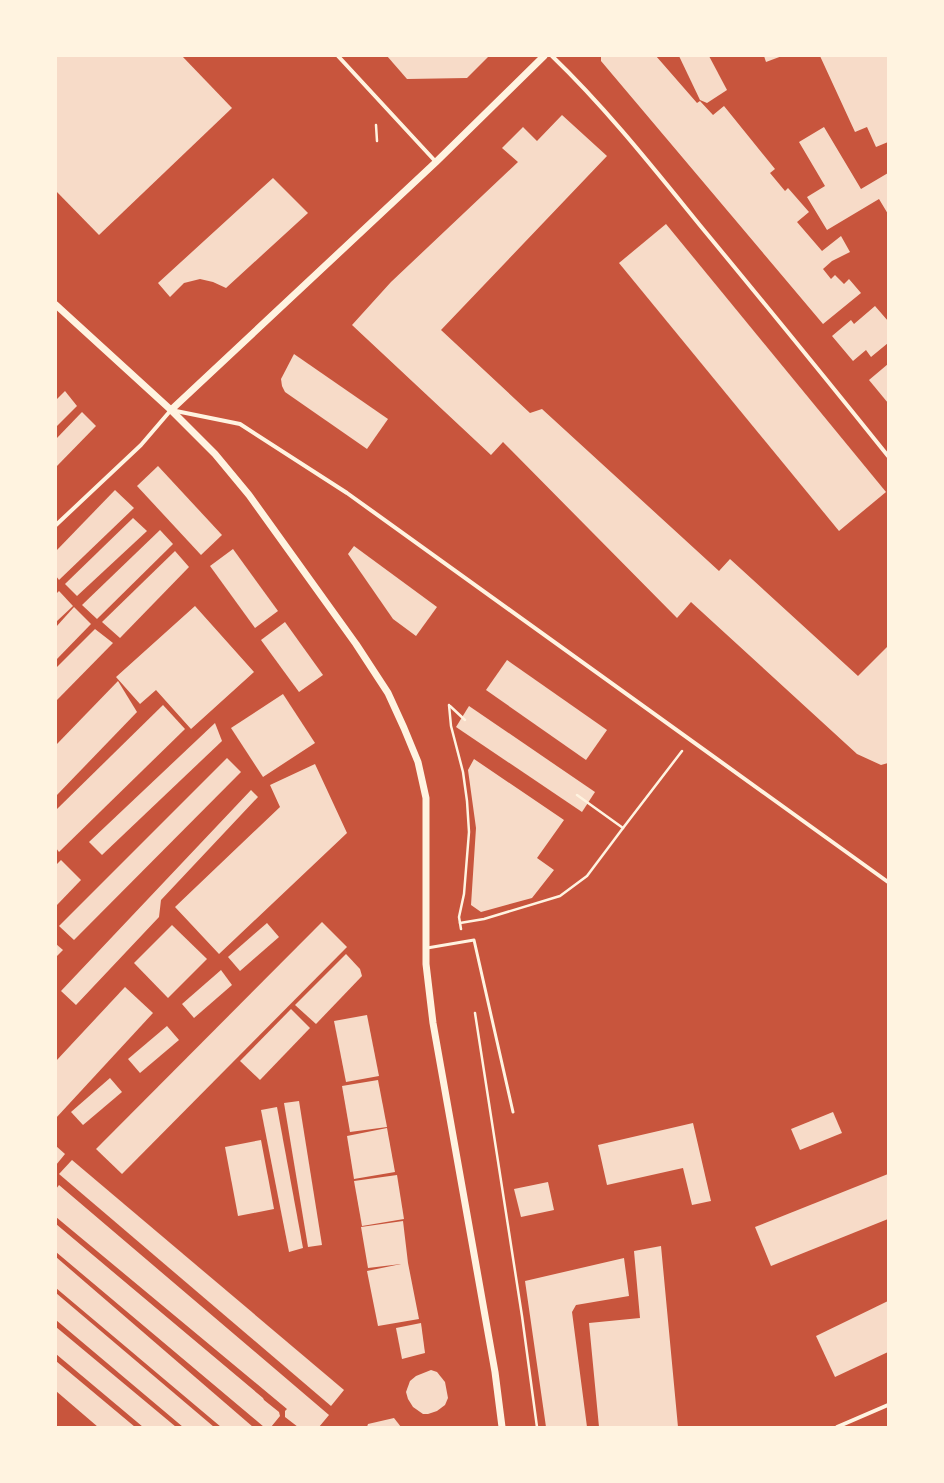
<svg xmlns="http://www.w3.org/2000/svg" width="944" height="1483" font-family="'DejaVu Sans',sans-serif">
  <style>
    .building { fill: #f7dbc8 }
    .lines { fill: none; stroke-linecap: round; stroke-linejoin: round }
    .path { stroke: #fff3e0; stroke-width: 2.5 }
    .service { stroke: #fff3e0; stroke-width: 3 }
    .minor { stroke: #fff3e0; stroke-width: 4 }
    .tertiary { stroke: #fff3e0; stroke-width: 7 }
  </style>
  <rect width="100%" height="100%" fill="#c8553d"/>
  <g class="building">
    <path d="M56 56H182L232 108 99 235 56 191Z"/>
    <path d="M387 56H489L467 78 407 79Z"/>
    <path d="M601 56H656L697 103 700 101 713 115 724 106 775 169 770 173 785 191 788 188 809 212 797 222 822 251 841 236 850 252 832 261 823 269 831 279 835 275 844 284 849 279 861 293 823 324 601 61Z"/>
    <path d="M679 56H709L727 90 707 103 700 100Z"/>
    <path d="M764 56H782L766 62Z"/>
    <path d="M820 56H888V142L876 147 867 127 855 132Z"/>
    <path d="M562 115 607 156 441 330 530 413 542 409 719 571 730 559 858 676 888 646V763L881 765 857 754 691 602 677 618 503 442 491 455 352 325 391 282 518 162 502 148 523 127 537 141Z"/>
    <path d="M824 127 861 189 888 173V214L879 199 827 230 807 197 825 186 799 142Z"/>
    <path d="M273 178 308 213 226 288 213 282 200 279 184 283 170 297 158 283Z"/>
    <path d="M666 224 886 492 839 531 619 263Z"/>
    <path d="M875 306 888 321V343L871 357 866 350 853 361 832 336 851 320 854 324Z"/>
    <path d="M294 354 388 419 367 449 285 392 282 386 281 379Z"/>
    <path d="M888 364V403L869 380Z"/>
    <path d="M65 391 77 406 56 427V400Z"/>
    <path d="M82 412 96 426 56 467V439Z"/>
    <path d="M158 466 222 535 201 555 137 486Z"/>
    <path d="M115 490 134 508 59 580 56 576V551Z"/>
    <path d="M133 518 147 531 77 596 65 584Z"/>
    <path d="M160 530 173 544 97 619 82 605Z"/>
    <path d="M354 546 437 607 416 636 393 619 348 554Z"/>
    <path d="M233 549 278 611 255 628 210 566Z"/>
    <path d="M175 551 189 567 120 638 102 622Z"/>
    <path d="M59 591 73 606 56 622V594Z"/>
    <path d="M195 606 254 672 191 729 156 690 140 704 116 677Z"/>
    <path d="M74 607 91 624 56 660V627Z"/>
    <path d="M285 622 323 675 299 692 261 640Z"/>
    <path d="M95 629 113 643 56 701V668Z"/>
    <path d="M507 660 607 730 586 760 486 690Z"/>
    <path d="M118 681 137 712 56 796V745Z"/>
    <path d="M283 694 315 743 263 777 231 728Z"/>
    <path d="M163 705 185 729 59 852 56 848V810Z"/>
    <path d="M469 706 595 792 582 812 456 727Z"/>
    <path d="M215 723 222 741 102 855 89 842Z"/>
    <path d="M227 758 241 772 74 940 59 926Z"/>
    <path d="M474 759 564 820 537 858 554 870 532 898 481 912 471 905 476 828 468 770Z"/>
    <path d="M315 764 347 833 219 954 175 907 280 807 270 785Z"/>
    <path d="M251 790 258 797 161 900 159 917 76 1005 61 991Z"/>
    <path d="M61 860 81 880 56 906V865Z"/>
    <path d="M322 922 347 947 122 1174 96 1149Z"/>
    <path d="M267 923 279 937 240 971 228 957Z"/>
    <path d="M172 925 207 959 168 998 134 963Z"/>
    <path d="M56 944 63 950 56 957Z"/>
    <path d="M346 954 360 969 362 976 316 1024 295 1005Z"/>
    <path d="M221 970 232 985 194 1018 182 1004Z"/>
    <path d="M125 987 153 1013 56 1118V1061Z"/>
    <path d="M291 1009 310 1028 260 1080 240 1061Z"/>
    <path d="M367 1015 379 1076 346 1082 334 1021Z"/>
    <path d="M167 1026 179 1040 140 1073 128 1059Z"/>
    <path d="M110 1078 122 1092 83 1125 71 1112Z"/>
    <path d="M378 1080 387 1127 350 1132 342 1086Z"/>
    <path d="M299 1101 322 1245 308 1247 284 1103Z"/>
    <path d="M277 1107 303 1248 289 1252 261 1110Z"/>
    <path d="M833 1112 842 1133 800 1150 791 1129Z"/>
    <path d="M693 1123 711 1201 692 1205 683 1168 607 1185 598 1145Z"/>
    <path d="M387 1128 395 1172 354 1179 347 1136Z"/>
    <path d="M261 1140 274 1209 238 1216 225 1147Z"/>
    <path d="M56 1146 65 1154 56 1165Z"/>
    <path d="M72 1160 344 1390 331 1406 59 1174Z"/>
    <path d="M888 1174V1219L771 1266 755 1227Z"/>
    <path d="M397 1175 404 1219 362 1226 354 1181Z"/>
    <path d="M548 1182 554 1210 521 1217 514 1189Z"/>
    <path d="M59 1185 329 1415 319 1427H298L285 1417V1411L287 1409 56 1217V1189Z"/>
    <path d="M403 1221 408 1263 419 1319 378 1326 367 1271 401 1264 368 1268 361 1227Z"/>
    <path d="M56 1224 263 1398 264 1400 279 1412 280 1416 271 1427H264L56 1252Z"/>
    <path d="M661 1246 678 1427H599L589 1323 640 1318 634 1251Z"/>
    <path d="M56 1257 253 1427H221L56 1288Z"/>
    <path d="M624 1258 629 1296 576 1305 572 1312 587 1427H546L525 1281Z"/>
    <path d="M56 1293 214 1427H183L56 1320Z"/>
    <path d="M888 1301V1352L835 1377 816 1336Z"/>
    <path d="M421 1323 425 1353 402 1359 396 1328Z"/>
    <path d="M56 1327 176 1427H143L56 1354Z"/>
    <path d="M56 1361 135 1427H98L56 1391Z"/>
    <path d="M431 1370 437 1372 445 1382 448 1398 445 1405 437 1411 428 1414H423L413 1407 408 1399 406 1392 410 1381 416 1376Z"/>
    <path d="M394 1418 401 1427H367L368 1424Z"/>
  </g>
  <g class="lines">
    <g class="path">
      <path d="M376 125 377 141"/>
      <path d="M449 705 451 726 463 772 467 801 469 832 464 894 459 917 461 929"/>
      <path d="M450 706 465 720"/>
      <path d="M623 828 682 751"/>
      <path d="M460 923 484 919 560 896 587 876 623 828 577 795"/>
      <path d="M475 1013 522 1316 537 1427"/>
    </g>
    <path class="service" d="M427 948 474 940 513 1112"/>
    <g class="minor">
      <path d="M338 56 436 162"/>
      <path d="M552 56C607 109 655 170 703 229 765 304 827 380 888 456"/>
      <path d="M56 525 141 445 171 410 240 424 347 493 888 882"/>
      <path d="M837 1427 888 1405"/>
    </g>
    <g class="tertiary">
      <path d="M56 305 171 410 215 454 249 495 356 644 388 693 404 728 418 762 426 798V964L433 1023 495 1372 502 1427"/>
      <path d="M171 410 436 162 544 56"/>
    </g>
  </g>
  <rect width="944" height="1483" fill="none" stroke="#fff3e0" stroke-width="114"/>
</svg>
